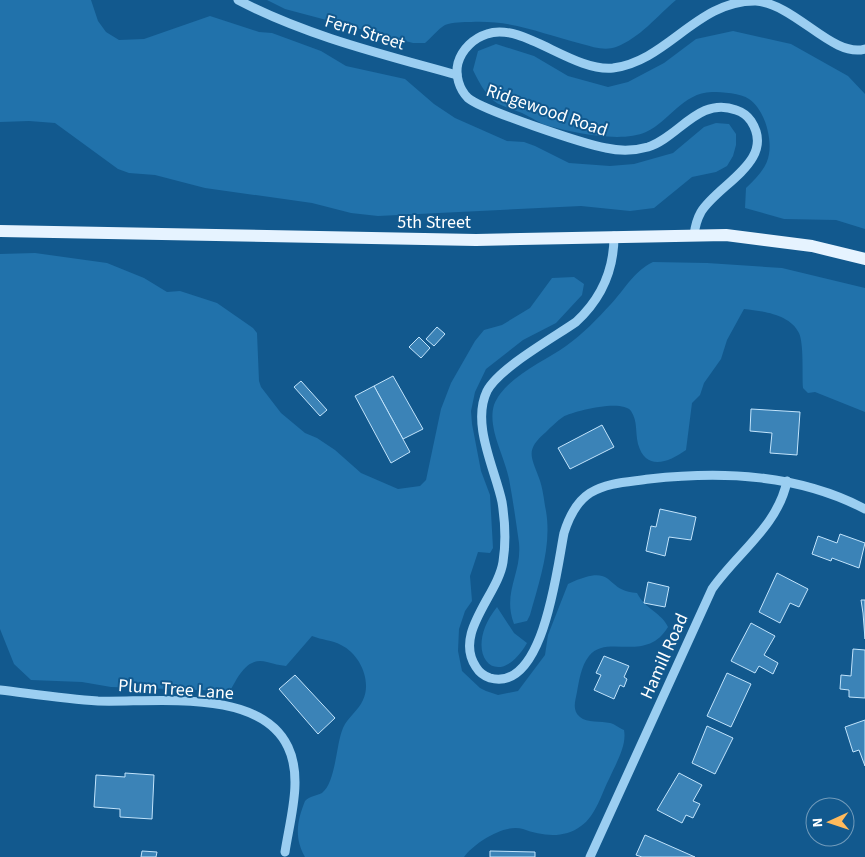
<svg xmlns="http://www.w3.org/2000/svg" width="865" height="857" font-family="'Source Sans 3',sans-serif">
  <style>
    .green { fill: #2172ab }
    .building { fill: #3b83b7; stroke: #c2e4fc }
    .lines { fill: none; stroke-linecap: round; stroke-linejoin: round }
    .minor { stroke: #9bcef1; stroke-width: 9 }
    .major { stroke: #e6f3ff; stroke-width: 12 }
    .labels { text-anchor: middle; stroke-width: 4; stroke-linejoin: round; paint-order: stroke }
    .street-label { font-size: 18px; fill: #fff; stroke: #12598e }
  </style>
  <rect width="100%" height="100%" fill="#12598e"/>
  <g class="green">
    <path d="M0 0H91L98 21 106 32 119 40 144 39 210 16 259 32 272 33 321 51 346 66 405 79 434 104 455 118 507 141 524 142 535 146 569 163 610 166 634 164 673 153 704 127 716 123 729 124 736 134V145L733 156 727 166 716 172 692 177 654 208 630 211 581 206 378 216 351 213 312 203 205 188 155 175 129 173 118 169 55 123 29 121 0 122Z"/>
    <path d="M267 0H676C657 16 640 38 616 47 605 51 593 47 582 44 542 34 514 20 471 22 463 22 453 22 445 25 438 29 431 38 425 43H413L285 9Z"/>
    <path d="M733 31 791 44 848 76 865 94V229L836 220 784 219 745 208 746 188C756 178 767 168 769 154 772 137 764 109 749 99 741 93 722 92 712 92 682 93 670 121 646 132 622 143 574 133 549 126 540 124 531 117 522 113 513 109 502 107 494 101 484 92 479 82 473 70L478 51 496 44 534 56 568 76 608 87 628 82 664 63 696 39Z"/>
    <path d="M35 253 107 263 144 278 167 292 180 291 217 303 253 328 257 333 259 381 261 387 281 413 305 433 317 438 335 450 361 473 398 489 420 486 426 480 441 409 451 383 475 341 484 330 502 325 530 308 552 278 574 277 584 284 582 295 556 323 523 340 486 369 475 392 471 411 472 424 481 471 490 495 493 548 490 553 478 552 470 576 472 601 465 611 459 629 458 651 462 671 480 688 486 691 498 695 518 691 545 655 548 635 568 584C618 561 602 591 637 593 645 609 662 613 668 627 646 664 607 633 589 656 581 666 579 681 577 692 575 702 572 710 580 717 587 723 601 721 610 723 615 724 619 728 624 730 627 746 616 763 610 777 602 792 596 816 581 826 564 839 542 836 523 829 505 823 474 843 464 857H305C294 838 297 821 305 801 310 796 316 796 322 793 336 782 336 744 343 728 348 717 358 711 363 700 372 681 360 654 341 645 332 640 322 640 312 636L286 666C279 665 274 664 267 662 247 656 238 677 230 691L111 687 82 682 31 680 14 664 0 629V254Z"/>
    <path d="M653 262 707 263 782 268 865 288V412L815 392 808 393 803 388C802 375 804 344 799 333 790 314 762 311 744 309L727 340 721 359 704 383 700 395 692 403 686 450C669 462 646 472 638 444 635 432 638 422 631 411 622 399 574 411 563 417 557 421 551 427 546 432 525 450 531 456 539 478 543 488 544 501 546 511 552 546 539 582 530 615L527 621 514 624C502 592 522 574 519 543 516 522 513 500 509 479 505 457 487 428 494 405 504 378 545 361 566 346 582 335 598 318 611 304 625 289 634 271 653 262Z"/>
    <path d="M497 607 514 633 527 643C497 695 460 653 497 607Z"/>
  </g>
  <g class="building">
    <path d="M437 327 445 334 434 346 426 339Z"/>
    <path d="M419 337 430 348 421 358 409 347Z"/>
    <path d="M393 376 423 429 403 439 374 386Z"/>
    <path d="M301 381 327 410 320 416 294 387Z"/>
    <path d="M374 386 410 452 391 463 355 396Z"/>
    <path d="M751 409 800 412 797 455 770 453 772 433 750 431Z"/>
    <path d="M602 425 614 447 570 469 558 448Z"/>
    <path d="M660 509 696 517 691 540 669 537 665 556 646 551 651 526 656 527Z"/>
    <path d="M840 534 865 543 859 568 832 558 831 561 812 554 818 536 837 543Z"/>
    <path d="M777 573 808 589 799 607 790 603 780 623 759 612Z"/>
    <path d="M648 582 669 587 665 607 644 603Z"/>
    <path d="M861 600H865V639L863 613Z"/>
    <path d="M751 623 775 636 764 655 778 663 773 674 759 666 755 673 731 661Z"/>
    <path d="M853 649 865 650V698L849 697V690L840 689 841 675 851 676Z"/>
    <path d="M604 656 629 666 624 677 627 679 624 687 620 685 614 699 594 690 601 675 596 673Z"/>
    <path d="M727 673 751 684 731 727 707 716Z"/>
    <path d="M295 675 335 718 318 734 279 689Z"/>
    <path d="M865 720V766L859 750 853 752 845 727Z"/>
    <path d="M707 726 733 738 715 774 692 763Z"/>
    <path d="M125 773 154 775 152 819 120 817V809L94 807 96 775 125 777Z"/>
    <path d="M679 773 702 785 693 801 700 804 693 818 686 815 682 823 657 810Z"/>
    <path d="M645 835 695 857H642L636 855Z"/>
    <path d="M142 851 157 852 156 857H141Z"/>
    <path d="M490 851 535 852V857H490Z"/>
  </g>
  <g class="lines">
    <g class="minor">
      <path d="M238 0C307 36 382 54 457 75"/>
      <path d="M694 235C695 227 697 219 701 212 718 184 777 161 751 121 747 115 742 112 736 110 699 96 679 137 648 147 634 151 619 151 606 148 584 144 482 110 468 98 459 89 455 75 458 63 462 49 474 38 487 34 522 21 572 72 613 68 668 61 697 0 756 1 797 5 832 58 865 49"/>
      <path d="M614 236C614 269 601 299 576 322 553 338 499 368 487 391 471 424 495 469 502 502 505 521 506 543 503 562 498 595 453 633 476 667 479 672 484 676 490 678 544 693 557 567 564 533 569 517 576 502 590 493 608 482 630 482 649 479 723 471 798 474 865 509"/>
      <path d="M0 690C33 694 65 699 98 701 153 703 260 687 288 747 303 778 290 819 285 852"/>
      <path d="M590 857 712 589C737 553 778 526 787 481"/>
    </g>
    <path class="major" d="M0 231 476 240 726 235 812 246 865 259"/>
  </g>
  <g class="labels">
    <g class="street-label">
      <text transform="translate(365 32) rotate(17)" y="6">Fern Street</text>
      <text transform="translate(547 110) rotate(19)" y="6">Ridgewood Road</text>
      <text x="434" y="228">5th Street</text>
      <text transform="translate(664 656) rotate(-66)" y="6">Hamill Road</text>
      <text transform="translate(176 689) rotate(4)" y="6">Plum Tree Lane</text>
    </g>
  </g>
  <g transform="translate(830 822) rotate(267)"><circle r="24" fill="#12598e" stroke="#719bbb"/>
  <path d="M0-4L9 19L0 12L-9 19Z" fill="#ffba5c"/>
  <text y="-8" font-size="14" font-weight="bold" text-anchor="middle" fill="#ffffff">N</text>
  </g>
</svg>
